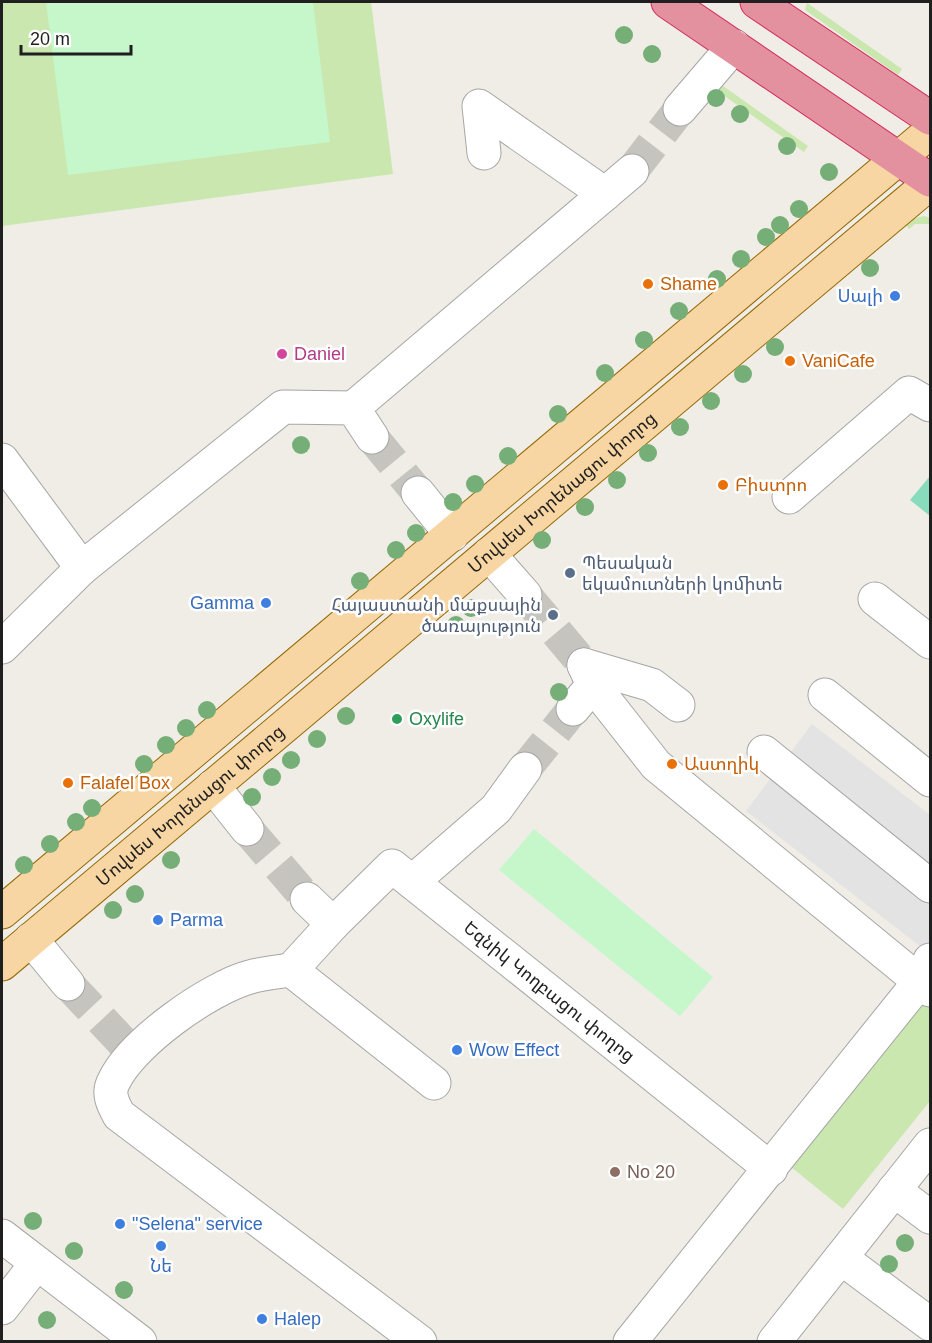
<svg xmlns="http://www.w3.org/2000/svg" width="932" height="1343" font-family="Arial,'Noto Sans Armenian',sans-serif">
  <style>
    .grass { fill: #c9e7ae }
    .park { fill: #c5f7cb }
    .pitch { fill: #88dbbd }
    .parking { fill: #e3e3e3 }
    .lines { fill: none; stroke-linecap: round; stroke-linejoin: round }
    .minor-tunnel { stroke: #c6c4be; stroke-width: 33; stroke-dasharray: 33 16; stroke-linecap: butt }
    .minor-casing { stroke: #a6a6a6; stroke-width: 35 }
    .major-casing { stroke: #946a07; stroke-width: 35 }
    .highway-casing { stroke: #d32d61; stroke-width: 35 }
    .minor { stroke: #fff; stroke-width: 33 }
    .major { stroke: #f8d6a3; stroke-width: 33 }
    .highway { stroke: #e3919e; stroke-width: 33 }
    .tree { fill: #75ae77 }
    .food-dot { fill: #e8710a; stroke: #fff; stroke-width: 2 }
    .shop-dot { fill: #3f7fe0; stroke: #fff; stroke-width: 2 }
    .hotel-dot { fill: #d1479c; stroke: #fff; stroke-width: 2 }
    .service-dot { fill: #5c6f8a; stroke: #fff; stroke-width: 2 }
    .leisure-dot { fill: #2e9e5b; stroke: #fff; stroke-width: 2 }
    .education-dot { fill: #8d6e63; stroke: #fff; stroke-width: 2 }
    .labels { text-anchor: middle; stroke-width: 5; stroke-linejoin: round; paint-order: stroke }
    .food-label { font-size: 18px; fill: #c56008; stroke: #fff; text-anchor: start }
    .shop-label { font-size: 18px; fill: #366cbe; stroke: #fff; text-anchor: start }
    .hotel-label { font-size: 18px; fill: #b23c85; stroke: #fff; text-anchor: start }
    .street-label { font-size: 18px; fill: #1f1f1f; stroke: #fff }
    .service-label { font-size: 18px; fill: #4e5e75; stroke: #fff; text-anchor: start }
    .leisure-label { font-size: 18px; fill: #27864d; stroke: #fff; text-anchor: start }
    .education-label { font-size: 18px; fill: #785e54; stroke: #fff; text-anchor: start }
  </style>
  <rect width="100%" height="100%" fill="#f0ede6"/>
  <g class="grass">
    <path d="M2 2H371L393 174 2 226Z"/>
    <path d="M807 3 902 69 898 75 805 10Z"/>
    <path d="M716 81 808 146 804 152 709 85Z"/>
    <path d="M924 216 930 218V224H915L909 229 906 225 912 219Z"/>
    <path d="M927 999 930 1002V1101L843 1209 791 1167Z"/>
  </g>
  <g class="park">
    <path d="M46 2H313L330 142 68 175Z"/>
    <path d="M534 829 713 977 680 1016 499 870Z"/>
  </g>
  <path class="pitch" d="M930 476V516L910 500Z"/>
  <path class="parking" d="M812 724 930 815V954L746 811Z"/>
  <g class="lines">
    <g class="minor-tunnel">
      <path d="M632 171 680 109"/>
      <path d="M372 437 418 493"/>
      <path d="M525 595 584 665"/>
      <path d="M525 769 573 709"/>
      <path d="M247 829 307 899"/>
      <path d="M68 984 128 1048"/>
    </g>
    <defs>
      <g id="minor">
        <path d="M680 109 734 46"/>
        <path d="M484 153 479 106 605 194"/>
        <path d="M353 408 632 171"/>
        <path d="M2 460 82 568"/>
        <path d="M418 493 452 535"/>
        <path d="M789 497 909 393 930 405"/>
        <path d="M489 554 525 595"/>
        <path d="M875 599 930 642"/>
        <path d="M2 647 82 568 283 407 353 408 372 437"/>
        <path d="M584 665 593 685 656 765 930 990"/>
        <path d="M584 665 652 685 678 705"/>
        <path d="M825 695 930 780"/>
        <path d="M573 709 593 685"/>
        <path d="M764 752 930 886"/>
        <path d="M213 786 247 829"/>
        <path d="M412 882 496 809 525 769"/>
        <path d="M307 899 333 924 291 970 434 1083"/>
        <path id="s1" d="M333 924 392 866 771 1169"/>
        <path d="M31 939 68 984"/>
        <path d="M291 970C277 972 263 973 250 977 209 988 132 1043 114 1081 107 1093 113 1104 119 1115L420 1342"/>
        <path d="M894 1190 930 1217"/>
        <path d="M2 1236 140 1342"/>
        <path d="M841 1258 930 1324"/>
        <path d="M2 1308 37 1263"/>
        <path d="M630 1342 920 981 930 960"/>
        <path d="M774 1342 930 1145"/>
      </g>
      <g id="major">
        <path d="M2 912 930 132"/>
        <path id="s2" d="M2 964 930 183"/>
      </g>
      <g id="highway">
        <path d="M668 2 930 180"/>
        <path d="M757 2 930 118"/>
      </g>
    </defs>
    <use href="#minor" class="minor-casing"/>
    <use href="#major" class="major-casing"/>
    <use href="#highway" class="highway-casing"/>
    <use href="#minor" class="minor"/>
    <use href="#major" class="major"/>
    <use href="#highway" class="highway"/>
  </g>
  <g class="tree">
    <circle cx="624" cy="35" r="9"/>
    <circle cx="652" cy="54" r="9"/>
    <circle cx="716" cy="98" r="9"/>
    <circle cx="740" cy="114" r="9"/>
    <circle cx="787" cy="146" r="9"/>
    <circle cx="829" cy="172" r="9"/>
    <circle cx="799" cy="209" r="9"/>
    <circle cx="780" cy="225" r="9"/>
    <circle cx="766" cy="237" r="9"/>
    <circle cx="741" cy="259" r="9"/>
    <circle cx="870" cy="268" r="9"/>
    <circle cx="717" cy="279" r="9"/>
    <circle cx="679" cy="311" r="9"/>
    <circle cx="644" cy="340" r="9"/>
    <circle cx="775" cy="347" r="9"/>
    <circle cx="605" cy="373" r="9"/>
    <circle cx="743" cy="374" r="9"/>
    <circle cx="711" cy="401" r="9"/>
    <circle cx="558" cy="414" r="9"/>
    <circle cx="680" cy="427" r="9"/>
    <circle cx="301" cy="445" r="9"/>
    <circle cx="648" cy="453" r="9"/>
    <circle cx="508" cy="456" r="9"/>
    <circle cx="617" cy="480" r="9"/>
    <circle cx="475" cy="484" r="9"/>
    <circle cx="453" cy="502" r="9"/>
    <circle cx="585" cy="507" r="9"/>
    <circle cx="416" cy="533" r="9"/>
    <circle cx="542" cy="540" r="9"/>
    <circle cx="396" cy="550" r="9"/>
    <circle cx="360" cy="581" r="9"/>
    <circle cx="471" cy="608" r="9"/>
    <circle cx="456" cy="625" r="9"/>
    <circle cx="559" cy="692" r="9"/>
    <circle cx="207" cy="710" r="9"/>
    <circle cx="346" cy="716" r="9"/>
    <circle cx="186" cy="728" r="9"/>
    <circle cx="317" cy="739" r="9"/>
    <circle cx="166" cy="745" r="9"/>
    <circle cx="291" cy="760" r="9"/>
    <circle cx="144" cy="764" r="9"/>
    <circle cx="272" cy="777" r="9"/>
    <circle cx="252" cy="797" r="9"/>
    <circle cx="92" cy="808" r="9"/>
    <circle cx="76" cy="822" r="9"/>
    <circle cx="50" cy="844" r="9"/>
    <circle cx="171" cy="860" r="9"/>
    <circle cx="24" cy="865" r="9"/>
    <circle cx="135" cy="894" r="9"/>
    <circle cx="113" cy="910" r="9"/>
    <circle cx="33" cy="1221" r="9"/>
    <circle cx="905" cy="1243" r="9"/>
    <circle cx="74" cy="1251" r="9"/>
    <circle cx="889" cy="1264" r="9"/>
    <circle cx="124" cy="1290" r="9"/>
    <circle cx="47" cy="1320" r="9"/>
  </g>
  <g class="food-dot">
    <circle cx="648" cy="284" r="6"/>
    <circle cx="790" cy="361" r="6"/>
    <circle cx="723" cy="485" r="6"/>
    <circle cx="672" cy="764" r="6"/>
    <circle cx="68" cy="783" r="6"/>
  </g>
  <g class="shop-dot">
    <circle cx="895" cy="296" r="6"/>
    <circle cx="266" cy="603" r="6"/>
    <circle cx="158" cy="920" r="6"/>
    <circle cx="457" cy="1050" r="6"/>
    <circle cx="120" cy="1224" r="6"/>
    <circle cx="161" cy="1246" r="6"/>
    <circle cx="262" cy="1319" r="6"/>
  </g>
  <circle class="hotel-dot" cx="282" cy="354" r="6"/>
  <g class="service-dot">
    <circle cx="570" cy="573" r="6"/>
    <circle cx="553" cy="615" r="6"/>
  </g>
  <circle class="leisure-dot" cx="397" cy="719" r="6"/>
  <circle class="education-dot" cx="615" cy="1172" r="6"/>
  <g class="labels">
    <g class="food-label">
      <text x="660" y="290">Shame</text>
      <text x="802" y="367">VaniCafe</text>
      <text x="735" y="491">Բիստրո</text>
      <text x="684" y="770">Աստղիկ</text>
      <text x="80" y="789">Falafel Box</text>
    </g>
    <g class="shop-label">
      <text x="883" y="302" text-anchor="end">Սալի</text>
      <text x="254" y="609" text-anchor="end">Gamma</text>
      <text x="170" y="926">Parma</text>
      <text x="469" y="1056">Wow Effect</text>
      <text x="132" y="1230">"Selena" service</text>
      <text x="161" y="1272" text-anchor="middle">Նե</text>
      <text x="274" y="1325">Halep</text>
    </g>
    <g class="hotel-label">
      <text x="294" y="360">Daniel</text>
    </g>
    <g class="street-label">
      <text dy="6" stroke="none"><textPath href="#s2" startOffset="732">Մովսես Խորենացու փողոց</textPath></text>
      <text dy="6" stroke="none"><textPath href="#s2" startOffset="246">Մովսես Խորենացու փողոց</textPath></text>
      <text dy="6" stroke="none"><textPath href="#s1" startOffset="284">Եզնիկ Կողբացու փողոց</textPath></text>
    </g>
    <g class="service-label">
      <text x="582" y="569">Պեսական<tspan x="582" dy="21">եկամուտների կոմիտե</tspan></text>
      <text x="541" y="611" text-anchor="end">Հայաստանի մաքսային<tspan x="541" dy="21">ծառայություն</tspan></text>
    </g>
    <g class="leisure-label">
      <text x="409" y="725">Oxylife</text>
    </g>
    <g class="education-label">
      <text x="627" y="1178">No 20</text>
    </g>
  </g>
  <rect width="932" height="1343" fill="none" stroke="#1f1f1f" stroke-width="6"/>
  <path d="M21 45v9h110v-9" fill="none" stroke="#1f1f1f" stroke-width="3"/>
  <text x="30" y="45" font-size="18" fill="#1f1f1f" stroke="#ffffff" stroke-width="4.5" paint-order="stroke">20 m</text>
</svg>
